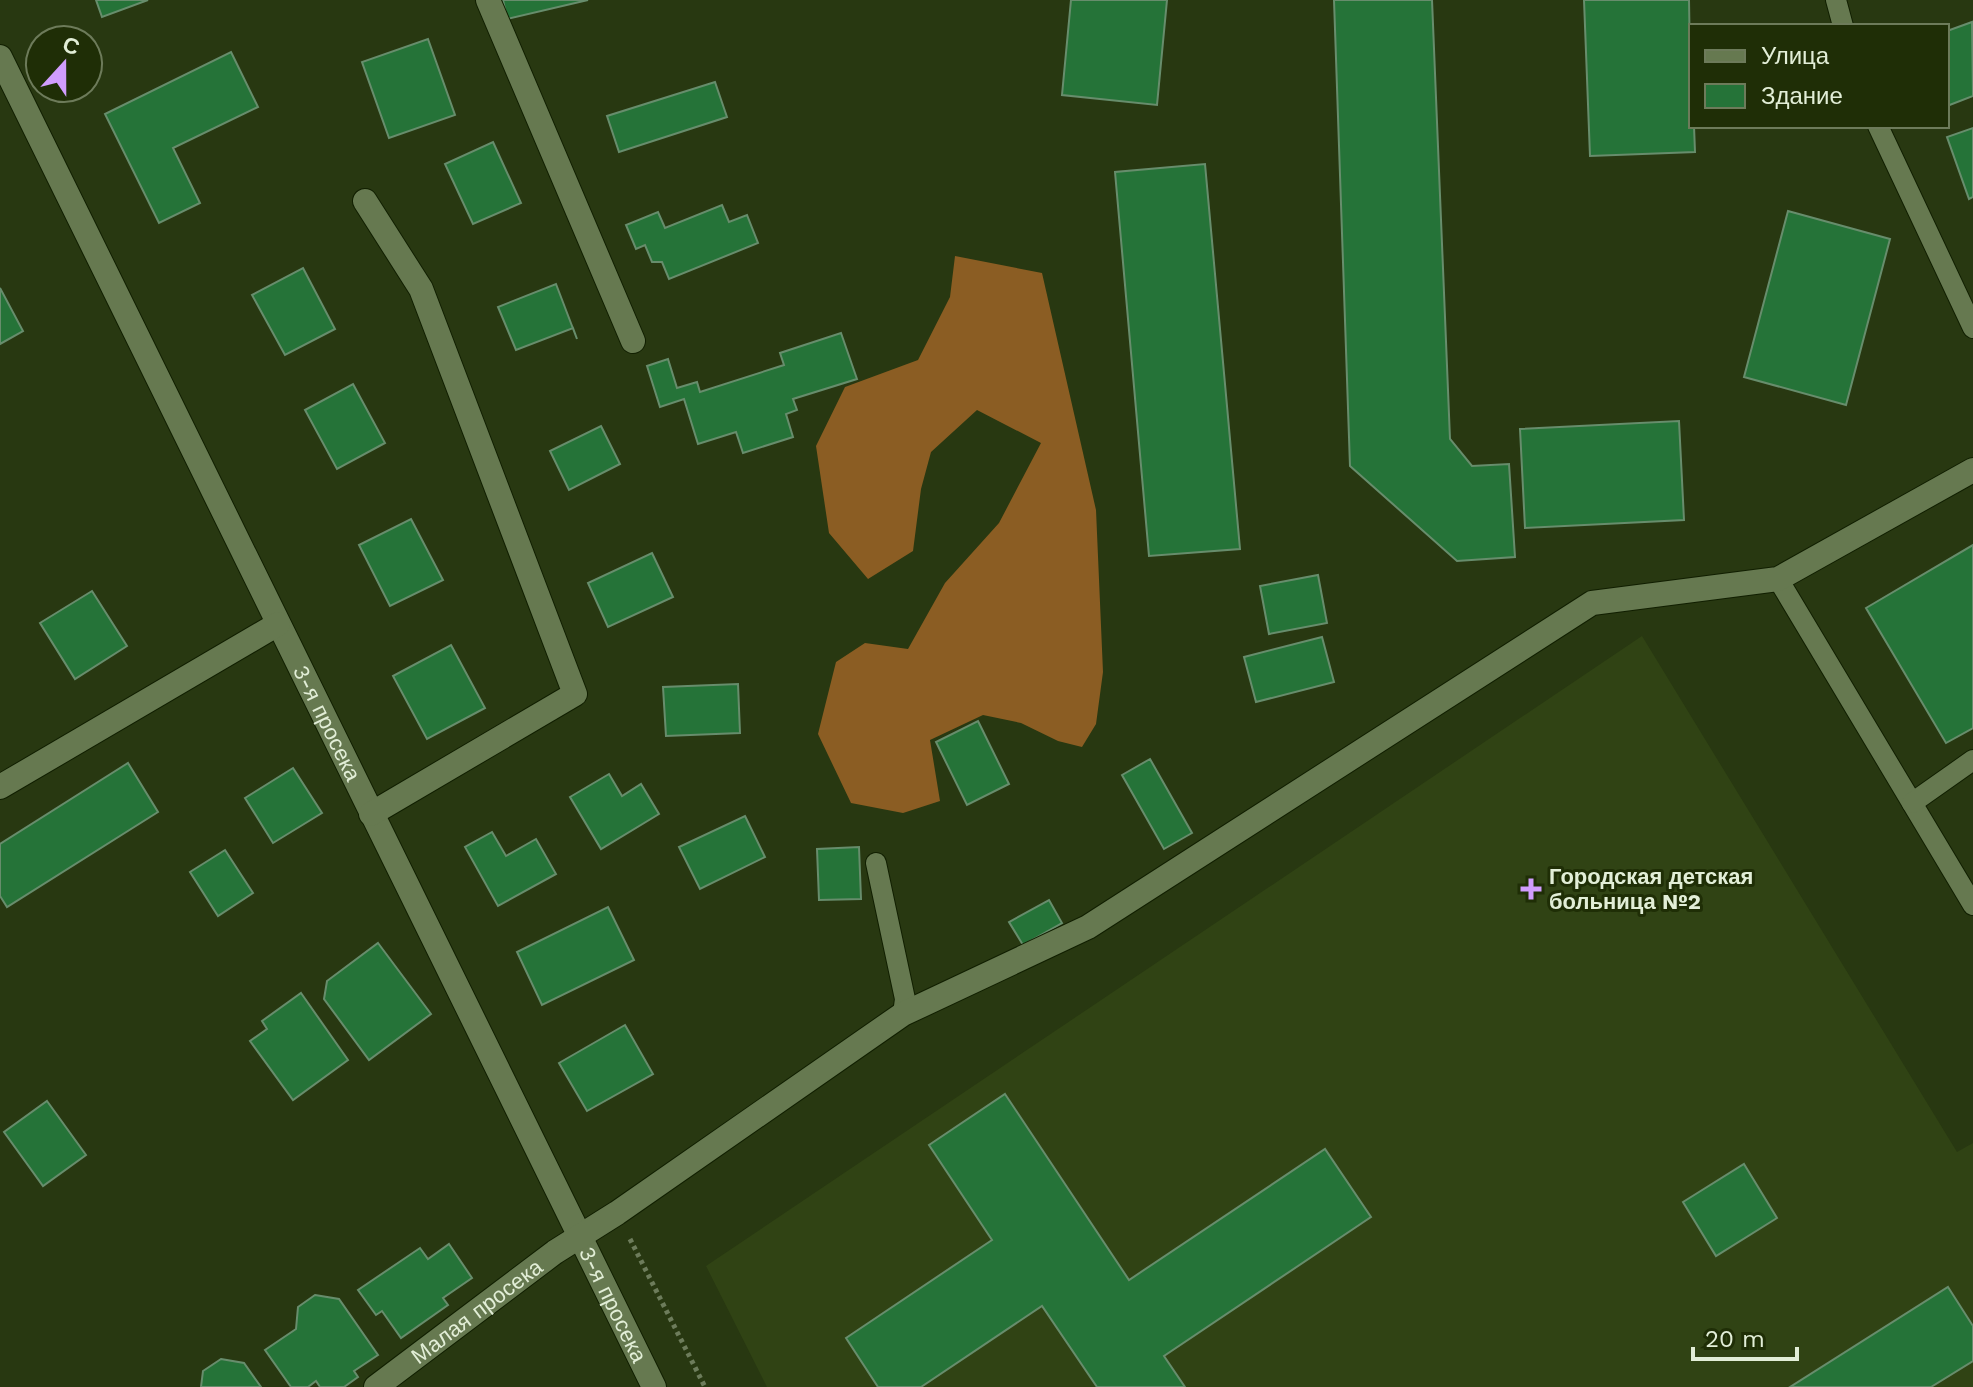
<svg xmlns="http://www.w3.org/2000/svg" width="1973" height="1387" font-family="'Work Sans',sans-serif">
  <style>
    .built { fill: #304314 }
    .forest { fill: #8b5d23 }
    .building { fill: #257338; stroke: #678d6c; stroke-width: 2 }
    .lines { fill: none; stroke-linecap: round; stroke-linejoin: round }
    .lane-casing { stroke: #111f00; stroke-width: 22 }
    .street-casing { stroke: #111f00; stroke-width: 26 }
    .path { stroke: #6d7c5b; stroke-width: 5; stroke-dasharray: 4 4; stroke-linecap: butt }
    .lane { stroke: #667950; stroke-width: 20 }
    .street { stroke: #667950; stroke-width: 24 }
    .poi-dot { fill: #d19dfe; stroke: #1f2e06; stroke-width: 3 }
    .labels { text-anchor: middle; stroke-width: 6; stroke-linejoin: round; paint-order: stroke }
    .street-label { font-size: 22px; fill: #e2eed7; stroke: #1f2e06 }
    .poi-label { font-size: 22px; font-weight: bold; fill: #e2eed7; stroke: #1f2e06; text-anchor: start }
  </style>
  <rect width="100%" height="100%" fill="#283811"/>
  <path class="built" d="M1642 636 1957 1152 1973 1143V1387H767L706 1266Z"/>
  <path class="forest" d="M955 256 1042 273 1096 510 1103 672 1096 724 1082 747 1058 741 1021 723 983 715 930 740 940 801 903 813 851 803 818 734 836 662 865 643 908 649 945 583 999 523 1041 443 977 410 931 452 921 489 913 551 868 579 829 533 816 446 845 387 918 360 950 297Z"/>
  <g class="building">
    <path d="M96 0H148L102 17Z"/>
    <path d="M503 0H588L507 19Z"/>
    <path d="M1071 0H1167L1157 105 1062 95Z"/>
    <path d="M1334 0H1432L1450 439 1472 466 1509 464 1515 557 1457 561 1350 466Z"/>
    <path d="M1584 0H1689L1691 126H1694L1695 152 1590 156Z"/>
    <path d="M1972 22 1973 96 1947 106V31Z"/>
    <path d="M428 39 455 115 389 138 362 62Z"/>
    <path d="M231 52 258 107 173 148 200 203 159 223 105 114Z"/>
    <path d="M715 82 727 117 619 152 607 116Z"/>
    <path d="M1973 128V197L1969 199 1947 137Z"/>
    <path d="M493 142 521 203 473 224 445 164Z"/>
    <path d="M1205 164 1240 549 1149 556 1115 172Z"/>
    <path d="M722 205 729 222 747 215 758 243 669 279 662 262H652L645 245 636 249 626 225 658 212 665 228Z"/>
    <path d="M1788 211 1890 239 1846 405 1744 377Z"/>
    <path d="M303 268 335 329 285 355 252 295Z"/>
    <path d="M556 284 577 339 573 328 516 350 498 307Z"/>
    <path d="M0 288 23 331 0 344Z"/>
    <path d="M841 333 857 379 793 399 797 410 786 414 793 437 743 453 736 432 698 444 684 399 660 407 647 366 668 359 677 388 697 382 700 392 784 365 780 353Z"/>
    <path d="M353 384 385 443 337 469 305 410Z"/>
    <path d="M1679 421 1684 520 1525 528 1520 429Z"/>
    <path d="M601 426 620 464 569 490 550 451Z"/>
    <path d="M411 519 443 580 390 606 359 545Z"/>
    <path d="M1973 545V728L1946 743 1866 608Z"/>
    <path d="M652 553 673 597 608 627 588 583Z"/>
    <path d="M1318 575 1327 623 1269 634 1260 586Z"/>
    <path d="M92 591 127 646 75 679 40 623Z"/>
    <path d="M1322 637 1334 682 1256 702 1244 657Z"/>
    <path d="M451 645 485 708 427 739 393 676Z"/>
    <path d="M738 684 740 733 666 736 663 687Z"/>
    <path d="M978 721 1009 784 967 805 936 742Z"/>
    <path d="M1150 759 1192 833 1164 849 1122 775Z"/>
    <path d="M128 763 158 812 7 907 0 896V844Z"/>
    <path d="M293 768 322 813 273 843 245 798Z"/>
    <path d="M609 774 622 796 641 784 659 814 601 849 570 797Z"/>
    <path d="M745 816 765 857 700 889 679 847Z"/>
    <path d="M492 832 506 856 536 839 556 874 498 906 465 847Z"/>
    <path d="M859 847 861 899 819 900 817 849Z"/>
    <path d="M225 850 253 893 218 916 190 872Z"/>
    <path d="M1049 900 1062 923 1023 945 1009 922Z"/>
    <path d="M608 907 634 960 542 1005 517 952Z"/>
    <path d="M378 943 431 1014 369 1060 324 999 327 981Z"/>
    <path d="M301 993 348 1060 293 1100 250 1041 267 1029 262 1021Z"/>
    <path d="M625 1025 653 1074 587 1111 559 1063Z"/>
    <path d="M1005 1094 1129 1280 1325 1149 1371 1217 1164 1356 1185 1387H1097L1042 1306 921 1387H878L846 1338 992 1240 929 1145Z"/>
    <path d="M47 1101 86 1155 43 1186 4 1132Z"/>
    <path d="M1744 1164 1777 1218 1716 1256 1683 1202Z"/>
    <path d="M449 1244 472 1278 443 1298 448 1305 401 1338 382 1311 376 1315 358 1290 420 1248 428 1259Z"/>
    <path d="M1948 1287 1973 1326V1361L1931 1387H1790Z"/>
    <path d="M315 1295 339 1299 378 1355 354 1371 358 1377 344 1387H320L316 1381 308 1387H291L265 1350 296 1329 298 1307Z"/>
    <path d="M221 1359 244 1363 261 1387H201L203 1371Z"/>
  </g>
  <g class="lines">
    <defs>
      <g id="lane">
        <path d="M1836 0 1843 26"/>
        <path d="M1878 126 1973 328"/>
        <path d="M1778 579 1973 905"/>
        <path d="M1912 803 1973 760"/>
        <path d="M876 863 905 999 903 1014"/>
      </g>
      <g id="street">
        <path d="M488 0 633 341"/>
        <path id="s1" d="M0 57 654 1387"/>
        <path d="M365 201 421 289 575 694 371 814"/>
        <path d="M0 787 278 624"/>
        <path id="s2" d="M376 1387 555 1252 617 1213 903 1014 1088 927 1592 603 1778 579 1973 470"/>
      </g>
    </defs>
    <use href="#lane" class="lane-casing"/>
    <use href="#street" class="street-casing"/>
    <path class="path" d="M630 1239 705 1387"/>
    <use href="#lane" class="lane"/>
    <use href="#street" class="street"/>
  </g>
  <path class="poi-dot" d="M1527 877h8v8h8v8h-8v8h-8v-8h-8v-8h8z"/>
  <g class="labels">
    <g class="street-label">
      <text dy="8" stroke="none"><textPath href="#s1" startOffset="742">3-я просека</textPath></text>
      <text dy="8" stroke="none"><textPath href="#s1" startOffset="1390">3-я просека</textPath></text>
      <text dy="8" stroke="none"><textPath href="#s2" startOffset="126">Малая просека</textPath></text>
    </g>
    <g class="poi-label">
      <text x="1549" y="884">Городская детская<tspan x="1549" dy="25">больница №2</tspan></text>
    </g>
  </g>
  <rect x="1689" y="24" width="260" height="104" fill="#1f2e06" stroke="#6d7b5a" stroke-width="2"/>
  <rect x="1705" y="50" width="40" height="12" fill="#667950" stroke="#6d7b5a" stroke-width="2"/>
  <text x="1761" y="64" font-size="24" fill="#e2eed7">Улица</text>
  <rect x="1705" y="84" width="40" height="24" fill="#257338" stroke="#6d7b5a" stroke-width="2"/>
  <text x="1761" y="104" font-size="24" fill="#e2eed7">Здание</text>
  <g transform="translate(64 64) rotate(21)"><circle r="38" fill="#1f2e06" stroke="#6d7b5a" stroke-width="2"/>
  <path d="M0-6L14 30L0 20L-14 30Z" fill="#d19dfe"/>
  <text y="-12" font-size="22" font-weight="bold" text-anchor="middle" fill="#e2eed7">С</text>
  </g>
  <path d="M1693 1347v12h104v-12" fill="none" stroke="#e2eed7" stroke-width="4"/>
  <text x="1705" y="1347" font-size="24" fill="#e2eed7" stroke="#1f2e06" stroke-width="6" paint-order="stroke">20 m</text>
</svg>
